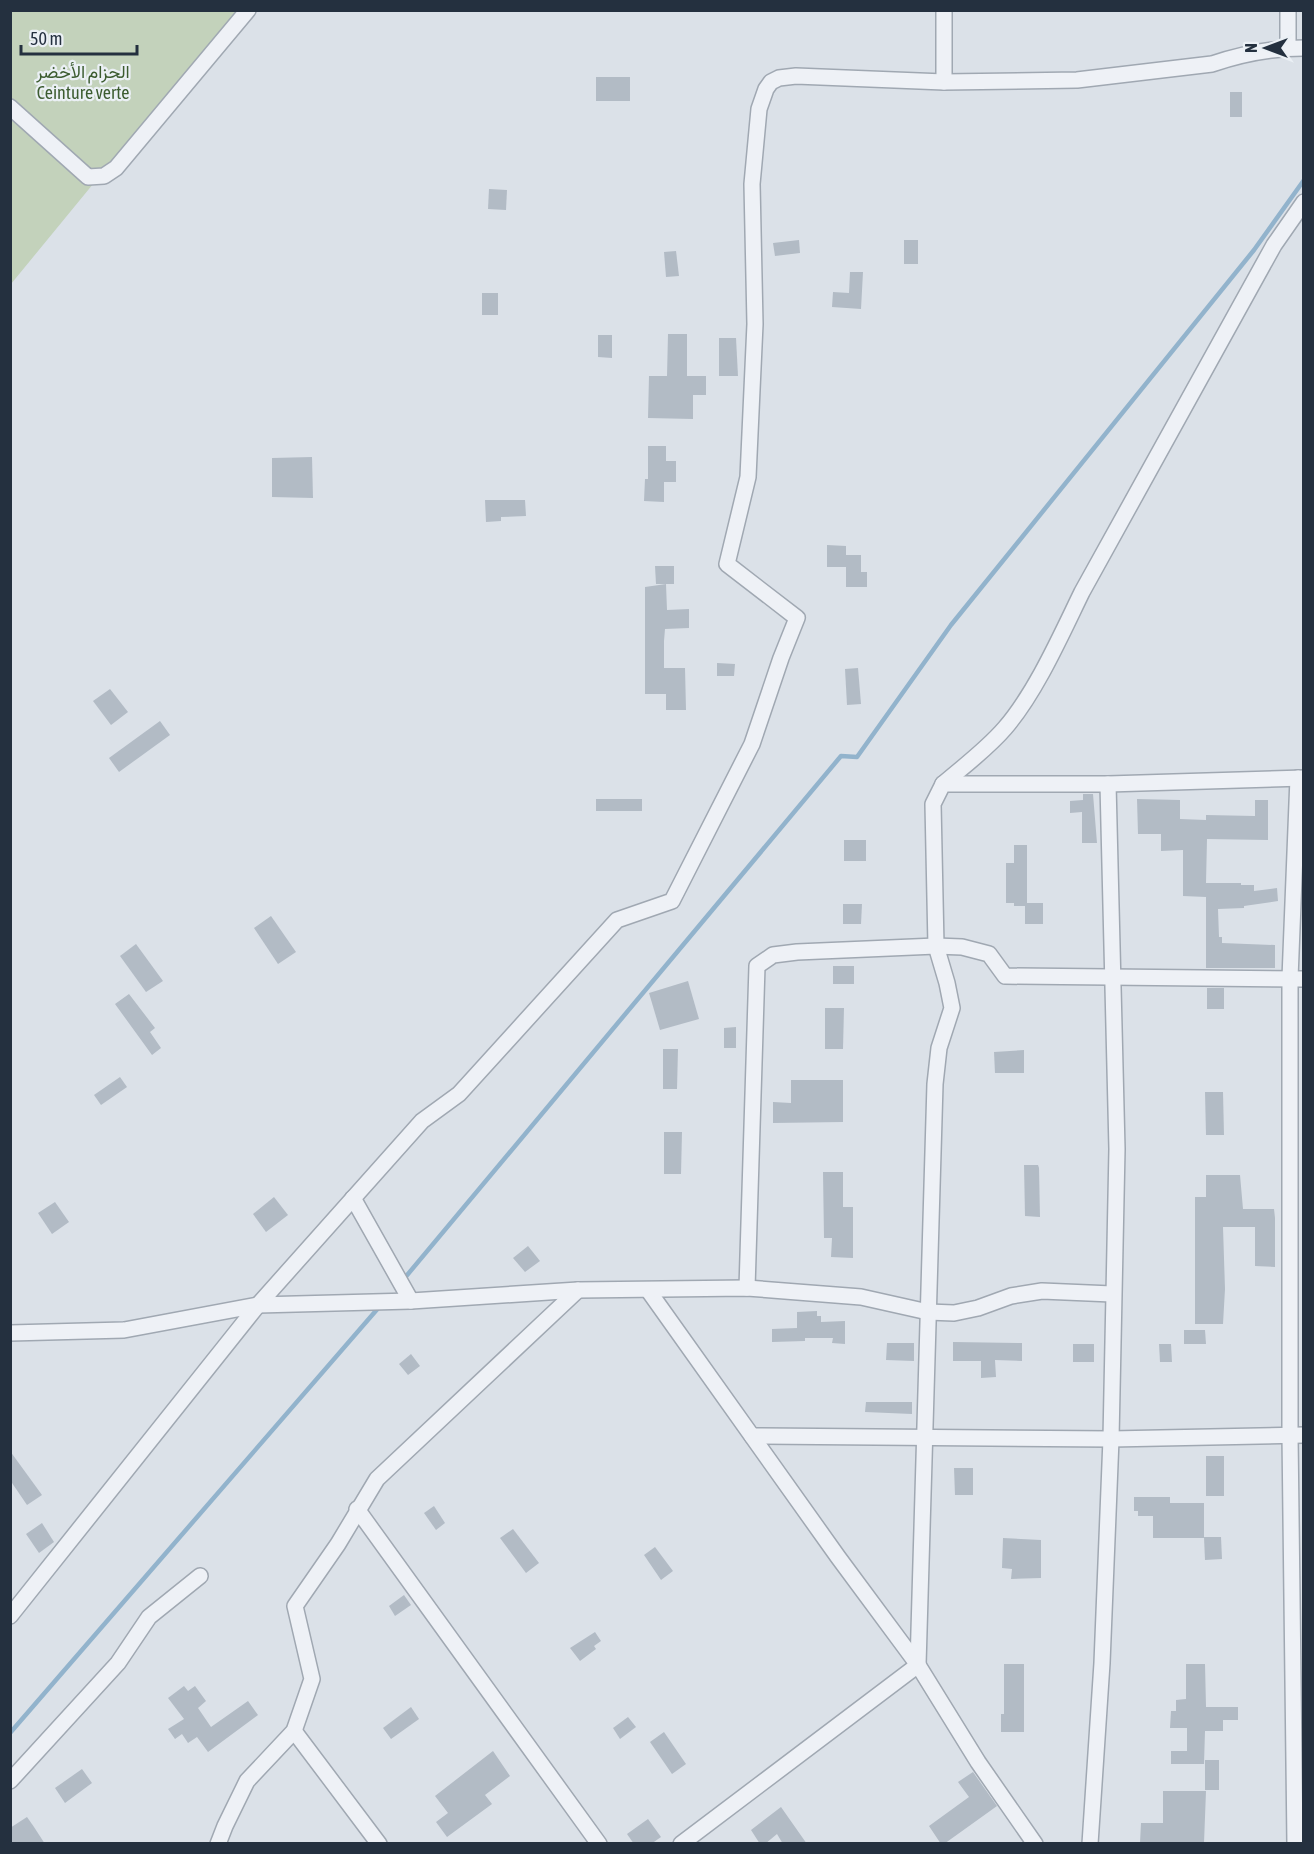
<svg xmlns="http://www.w3.org/2000/svg" width="1314" height="1854" font-family="'Asap Condensed',Vazirmatn,sans-serif">
  <style>
    .green { fill: #c3d2bb }
    .lines { fill: none; stroke-linecap: round; stroke-linejoin: round }
    .stream { stroke: #92b3cc; stroke-width: 4.5 }
    .building { fill: #b2bbc5 }
    .street-casing { stroke: #a0a8b2; stroke-width: 18 }
    .street { stroke: #eef1f6; stroke-width: 15 }
    .labels { text-anchor: middle; stroke-width: 4.5; stroke-linejoin: round; paint-order: stroke }
    .park-label { font-size: 18px; fill: #3c5c30; stroke: #ebf0f5 }
  </style>
  <rect width="100%" height="100%" fill="#dbe1e8"/>
  <path class="green" d="M11 11H240L171 89 11 284Z"/>
  <g class="lines">
    <g class="stream">
      <path d="M403 1280 841 756 857 757 951 625 1254 250 1304 180"/>
      <path d="M10 1733 380 1306"/>
    </g>
  </g>
  <g class="building">
    <rect x="596" y="77" width="34" height="24"/>
    <rect x="1230" y="92" width="12" height="25"/>
    <path d="M489 189 507 190 506 210 488 209Z"/>
    <path d="M799 240 800 253 775 256 773 243Z"/>
    <rect x="904" y="240" width="14" height="24"/>
    <path d="M676 251 679 276 666 277 664 252Z"/>
    <path d="M850 272H863L861 309 832 307 833 292 849 293Z"/>
    <rect x="482" y="293" width="16" height="22"/>
    <path d="M668 334H687V376H706V395H693V419L648 418 649 376H667Z"/>
    <path d="M598 335H612V358L598 357Z"/>
    <path d="M719 338H736L738 376H719Z"/>
    <path d="M648 446H666V461H676V482H664V502L644 501 645 479H648Z"/>
    <path d="M312 457 313 498 272 497V458Z"/>
    <path d="M485 500H525L526 516 501 517V521L486 522Z"/>
    <path d="M827 545 846 546V555H861V572H867V587H846V567H827Z"/>
    <path d="M655 566H674V584H656Z"/>
    <path d="M666 584 667 610 689 609V628L665 629 664 641V668H685L686 710H666V694H645V587Z"/>
    <path d="M717 663 735 664 734 676H717Z"/>
    <path d="M858 668 861 704 847 705 845 669Z"/>
    <path d="M110 689 128 712 111 725 93 701Z"/>
    <path d="M160 721 170 735 119 772 109 758Z"/>
    <path d="M1083 794H1093L1097 843H1082V812L1070 813V801L1083 800Z"/>
    <rect x="596" y="799" width="46" height="12"/>
    <path d="M1137 799 1180 800V819L1206 820V815L1255 816V800H1268V840L1207 839 1206 883H1241V885H1254V891L1277 888 1278 901 1244 906V908L1218 909 1219 937H1222V943L1275 945V968H1206V897L1183 896V850L1161 851V834H1138Z"/>
    <rect x="844" y="840" width="22" height="21"/>
    <path d="M1014 845H1027V903H1043V924H1025V906H1014V903H1006V863H1014Z"/>
    <path d="M843 904H862L861 924H843Z"/>
    <path d="M271 916 296 952 278 964 254 928Z"/>
    <path d="M136 944 163 981 146 992 120 956Z"/>
    <rect x="833" y="966" width="21" height="18"/>
    <path d="M688 981 699 1019 660 1030 649 993Z"/>
    <rect x="1207" y="988" width="17" height="21"/>
    <path d="M129 994 155 1028 150 1032 161 1048 152 1055 115 1004Z"/>
    <path d="M825 1008H844L843 1049H825Z"/>
    <path d="M736 1027V1048H724V1028Z"/>
    <path d="M663 1049H678L677 1089H663Z"/>
    <path d="M1024 1050V1073H995L994 1052Z"/>
    <path d="M120 1077 127 1087 101 1105 94 1095Z"/>
    <path d="M791 1080H843V1122L773 1123V1102L791 1103Z"/>
    <path d="M1205 1092H1223L1224 1135H1206Z"/>
    <path d="M664 1132H682L681 1174H664Z"/>
    <path d="M1024 1165H1038L1039 1168 1040 1217 1025 1216Z"/>
    <path d="M823 1172H843V1207H853V1258L831 1257 832 1238H824Z"/>
    <path d="M1206 1175H1240L1243 1209H1274L1275 1218V1267L1255 1266V1227H1223L1225 1289 1223 1324H1195V1197H1206Z"/>
    <path d="M274 1197 288 1215 266 1232 253 1214Z"/>
    <path d="M55 1202 69 1222 52 1234 38 1213Z"/>
    <path d="M528 1246 540 1261 525 1272 513 1258Z"/>
    <path d="M817 1311V1316H821V1322L845 1321V1344L832 1343 833 1338H805V1341L772 1342V1329L797 1328V1312Z"/>
    <path d="M1184 1330H1205L1206 1344H1184Z"/>
    <path d="M953 1342 1022 1343V1361L995 1360 996 1377 981 1378V1361H953Z"/>
    <path d="M887 1343H914V1361L886 1360Z"/>
    <rect x="1073" y="1344" width="21" height="18"/>
    <path d="M1159 1344H1171L1172 1362H1160Z"/>
    <path d="M411 1354 420 1366 408 1375 399 1364Z"/>
    <path d="M866 1402H912V1414L865 1412Z"/>
    <path d="M10 1451 42 1495 27 1505 10 1480Z"/>
    <rect x="1206" y="1456" width="18" height="40"/>
    <path d="M954 1468H973V1495H955Z"/>
    <path d="M1134 1497H1170V1503H1204V1538H1153V1516H1138V1511H1134Z"/>
    <path d="M434 1506 445 1523 436 1530 424 1513Z"/>
    <path d="M42 1523 54 1542 39 1553 26 1534Z"/>
    <path d="M513 1529 539 1563 526 1573 500 1538Z"/>
    <path d="M1204 1537H1221L1222 1559 1205 1560Z"/>
    <path d="M1003 1538 1041 1540V1578L1011 1579 1012 1569 1002 1568Z"/>
    <path d="M655 1547 673 1571 661 1580 644 1555Z"/>
    <path d="M404 1595 411 1605 395 1616 389 1606Z"/>
    <path d="M595 1632 601 1641 594 1646 596 1649 580 1661 570 1648Z"/>
    <path d="M1004 1664H1024V1732H1001V1714H1004Z"/>
    <path d="M1186 1664H1205L1206 1707H1238V1720H1223V1731H1205L1204 1764H1171V1751H1187V1728H1170L1171 1711H1176V1700L1186 1699Z"/>
    <path d="M184 1686 188 1691 195 1686 206 1701 198 1708 211 1727 248 1701 258 1715 208 1752 197 1737 188 1743 182 1734 175 1739 168 1729 184 1719 168 1698Z"/>
    <path d="M411 1707 419 1719 391 1739 383 1728Z"/>
    <path d="M628 1717 636 1727 620 1739 613 1728Z"/>
    <path d="M664 1732 686 1764 672 1774 650 1742Z"/>
    <path d="M493 1751 510 1776 485 1795 492 1804 447 1837 436 1822 448 1813 435 1796Z"/>
    <rect x="1205" y="1760" width="14" height="30"/>
    <path d="M82 1769 92 1783 65 1803 55 1788Z"/>
    <path d="M973 1772 997 1806 944 1844H941L929 1826 969 1797 958 1782Z"/>
    <path d="M1163 1791H1206L1204 1843H1140L1141 1823H1163Z"/>
    <path d="M781 1807 788 1817 807 1844H783L777 1834 765 1844H760L751 1830Z"/>
    <path d="M27 1817 34 1827 45 1844H10V1828Z"/>
    <path d="M648 1819 661 1837 651 1844H634L627 1834Z"/>
  </g>
  <g class="lines">
    <defs>
      <g id="street">
        <path d="M1288 48V10"/>
        <path d="M944 82V10"/>
        <path d="M10 107 88 177 104 176 116 168 248 10"/>
        <path d="M943 784C964 766 987 749 1005 728 1036 692 1061 635 1082 592L1274 245 1304 202"/>
        <path d="M353 1198 411 1301"/>
        <path d="M747 1288 757 966 773 955 797 952 936 946 962 947 989 954 1005 976 1304 979"/>
        <path d="M648 1290 838 1557 918 1665 978 1762 1035 1844"/>
        <path d="M10 1333 124 1330 258 1305 411 1301 578 1290 747 1288 861 1297 928 1312 954 1313 978 1308 1011 1296 1042 1291 1112 1294"/>
        <path d="M752 1436 1111 1439 1304 1435"/>
        <path d="M357 1509 599 1844"/>
        <path d="M10 1616 258 1305 422 1121 459 1094 617 920 672 901 752 744 781 658 797 618 727 564 748 477 755 324 752 184 759 109 766 89 771 82 779 78 796 76 944 82 1077 80 1212 64C1241 54 1273 48 1304 48"/>
        <path d="M294 1731 379 1844"/>
        <path d="M10 1781 118 1663 149 1617 200 1576"/>
        <path d="M218 1844 225 1826 247 1781 294 1731 312 1679 295 1606 338 1544 377 1479 578 1290"/>
        <path d="M681 1844 918 1665 935 1084 939 1048 952 1008 947 983 936 946 933 804 943 784H1108L1304 778"/>
        <path d="M1090 1844 1102 1663 1111 1439 1117 1149 1108 784"/>
        <path d="M1295 1844 1290 1435V978L1298 778"/>
      </g>
    </defs>
    <use href="#street" class="street-casing"/>
    <use href="#street" class="street"/>
  </g>
  <g class="labels">
    <g class="park-label">
      <text x="83" y="78">الحزام الأخضر<tspan x="83" dy="21">Ceinture verte</tspan></text>
    </g>
  </g>
  <rect width="1314" height="1854" fill="none" stroke="#24303f" stroke-width="24"/>
  <g transform="translate(1266 48) rotate(270)" stroke="#ebf0f5" stroke-width="4.5" paint-order="stroke">
  <path d="M0-4.5L10 22L0 15L-10 22Z" fill="#24303f"/>
  <text y="-9" font-size="16" font-weight="bold" text-anchor="middle" fill="#24303f">N</text>
  </g>
  <path d="M21 45v9h116v-9" fill="none" stroke="#24303f" stroke-width="3"/>
  <text x="30" y="45" font-size="18" fill="#24303f" stroke="#ebf0f5" stroke-width="4.5" paint-order="stroke">50 m</text>
</svg>
